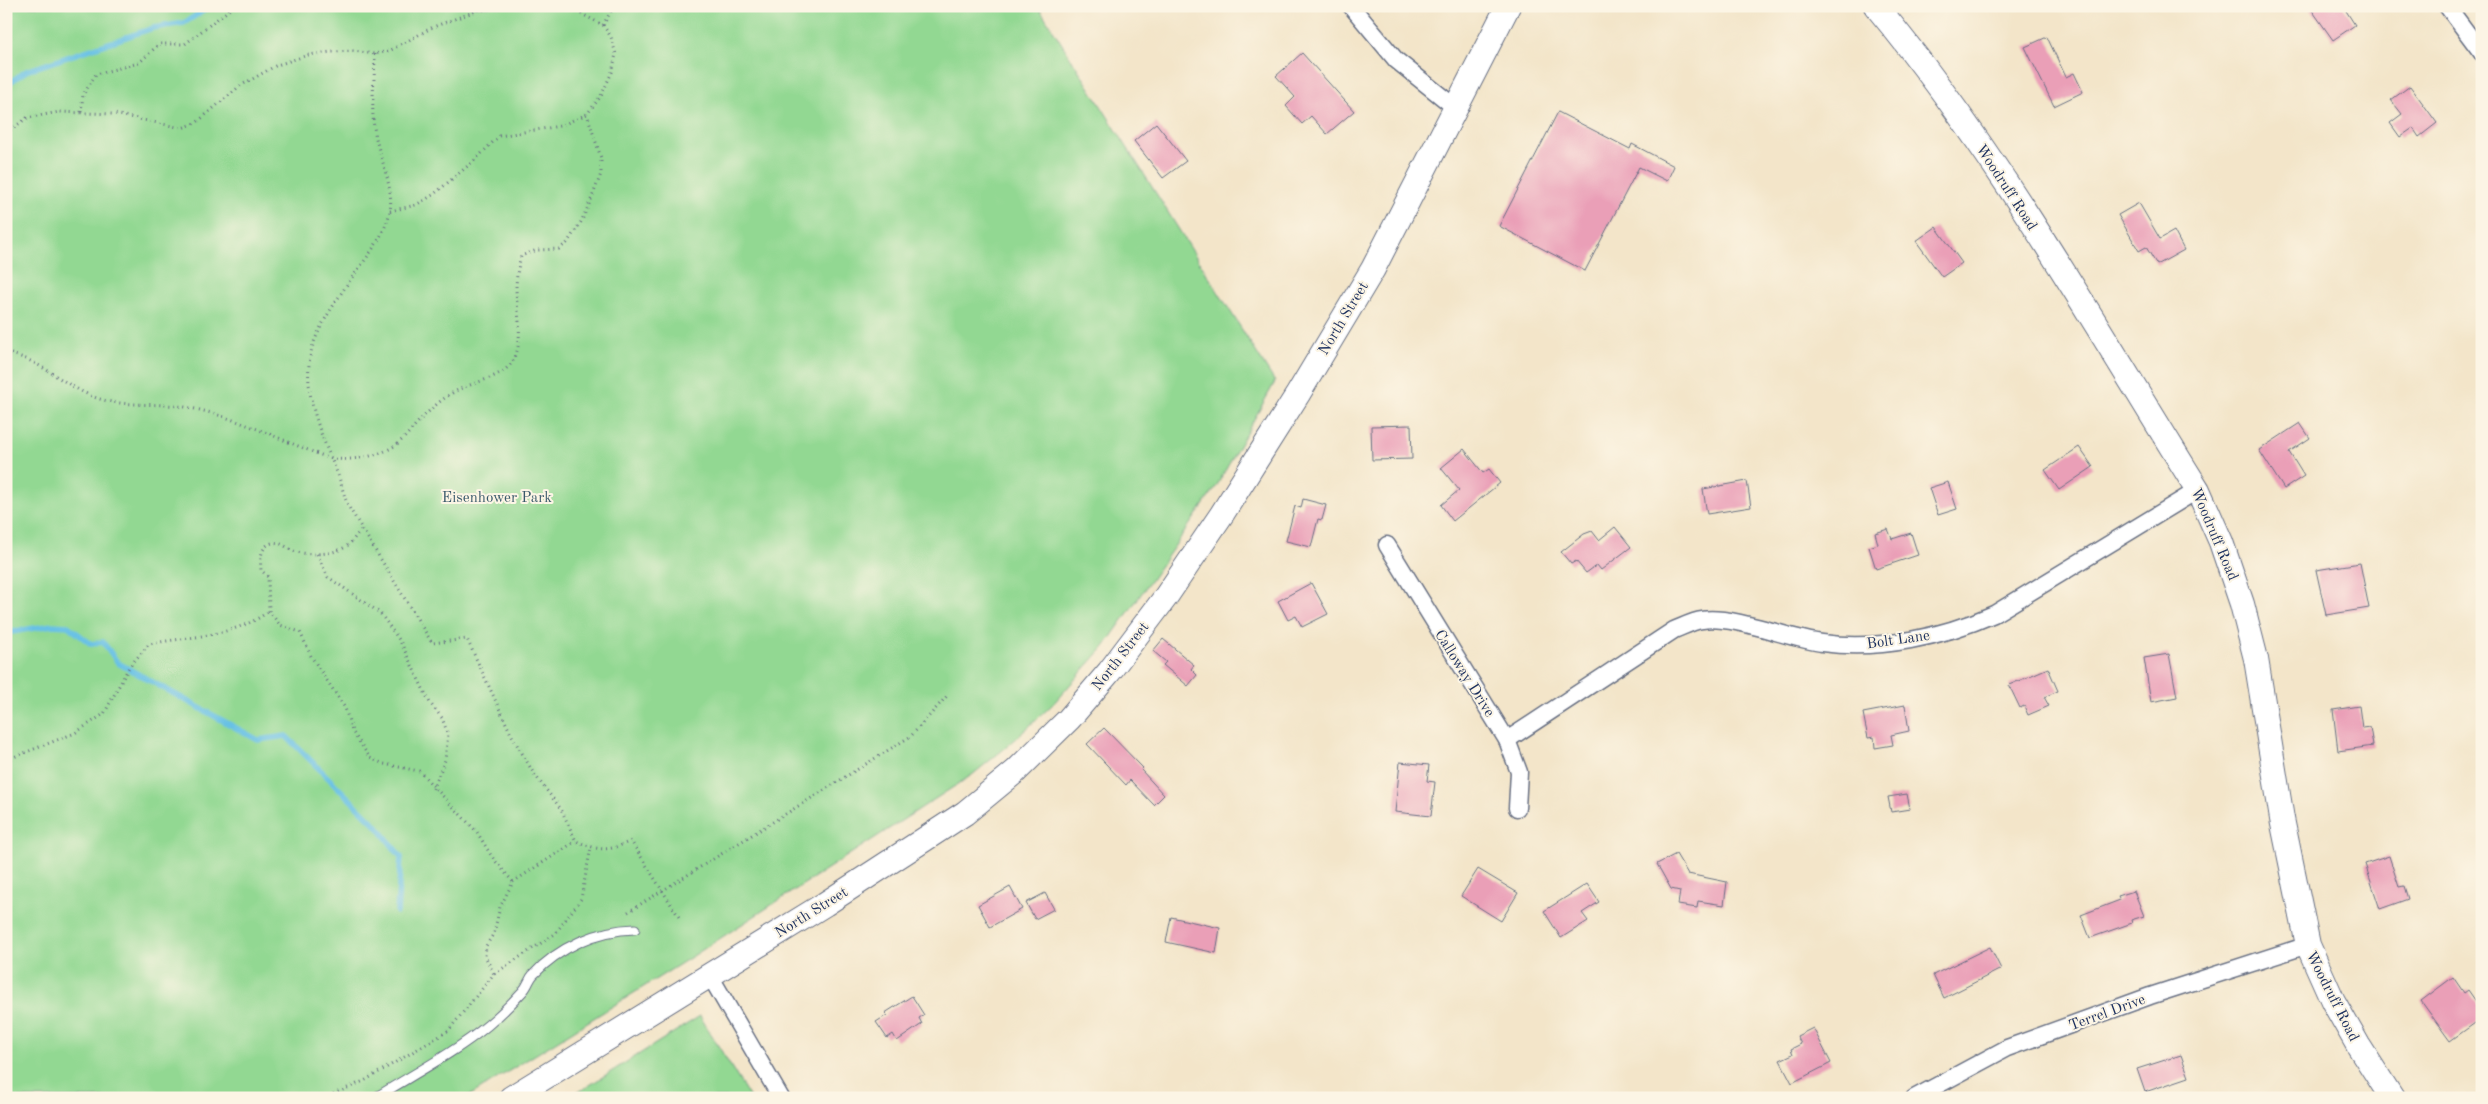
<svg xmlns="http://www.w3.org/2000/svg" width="2488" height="1104" font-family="'Old Standard TT',serif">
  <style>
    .green { fill: #92d892; stroke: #568478 }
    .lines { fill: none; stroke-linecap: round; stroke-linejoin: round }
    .stream { stroke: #67c1e5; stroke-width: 5.5 }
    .building { fill: #ea9fb7 }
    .lane-casing { stroke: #676f83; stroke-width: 11 }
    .street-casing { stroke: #676f83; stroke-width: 19 }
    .secondary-casing { stroke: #676f83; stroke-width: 26 }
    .path { stroke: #676f83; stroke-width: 3; stroke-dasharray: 1 4; stroke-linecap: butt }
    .lane { stroke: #fff; stroke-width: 9 }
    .street { stroke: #fff; stroke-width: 16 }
    .secondary { stroke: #fff; stroke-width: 24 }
    .labels { text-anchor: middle; stroke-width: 4; stroke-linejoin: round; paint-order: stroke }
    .street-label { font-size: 15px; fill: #1b2f5e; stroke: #fcf5e5 }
    .park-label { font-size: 15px; fill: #39596b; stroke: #fcf5e5 }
  </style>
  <rect width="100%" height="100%" fill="#fcf5e5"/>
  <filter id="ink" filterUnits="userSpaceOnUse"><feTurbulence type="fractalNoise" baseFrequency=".02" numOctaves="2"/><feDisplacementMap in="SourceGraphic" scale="10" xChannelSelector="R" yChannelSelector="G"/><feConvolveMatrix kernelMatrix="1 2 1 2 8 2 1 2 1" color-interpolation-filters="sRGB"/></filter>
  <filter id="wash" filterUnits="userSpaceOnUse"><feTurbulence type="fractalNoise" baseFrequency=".0096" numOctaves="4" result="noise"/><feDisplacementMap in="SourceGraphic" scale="20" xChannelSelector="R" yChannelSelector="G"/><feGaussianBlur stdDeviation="1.12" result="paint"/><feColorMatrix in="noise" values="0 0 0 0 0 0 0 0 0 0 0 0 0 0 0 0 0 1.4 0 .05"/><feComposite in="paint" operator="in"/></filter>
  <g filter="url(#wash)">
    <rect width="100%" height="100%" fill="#f3e5c9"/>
    <g class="green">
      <path d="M6 6H1038L1275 382 1216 487 1104 647 1052 705 1009 745 972 775 693 956 466 1098H6Z"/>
      <path d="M700 1016 750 1098H569Z"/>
    </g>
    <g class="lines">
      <g class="stream">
        <path d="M6 85 26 71 153 28 184 23 211 6"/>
        <path d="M6 633 52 625 68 626 91 644 103 642 118 663 258 740 286 736 377 826 401 857 397 912"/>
      </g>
    </g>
    <g id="blocks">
      <g class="building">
        <path d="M2309 6H2343L2355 25 2333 40Z"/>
        <path d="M2047 37 2066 77 2074 73 2083 92 2054 106 2025 47Z"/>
        <path d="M1302 53 1354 111 1327 134 1311 116 1302 124 1286 106 1295 97 1276 76Z"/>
        <path d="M2410 86 2437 123 2419 137 2413 128 2400 137 2390 123 2402 114 2391 100Z"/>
        <path d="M1558 112 1630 149 1632 144 1674 166 1667 181 1639 167 1585 271 1499 226Z"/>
        <path d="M1156 123 1186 161 1163 178 1134 141Z"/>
        <path d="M2139 203 2160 239 2174 231 2184 250 2157 265 2146 247 2139 251 2118 215Z"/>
        <path d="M1936 227 1962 263 1942 277 1916 241Z"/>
        <path d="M2300 423 2310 438 2289 452 2304 476 2284 489 2259 450Z"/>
        <path d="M1411 425 1412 459 1372 460 1371 426Z"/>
        <path d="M2079 447 2093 467 2059 490 2045 470Z"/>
        <path d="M1464 449 1483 473 1489 469 1500 483 1453 521 1441 505 1459 490 1441 468Z"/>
        <path d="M1747 481 1751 507 1707 514 1703 489Z"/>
        <path d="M1948 482 1957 509 1938 515 1929 488Z"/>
        <path d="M1303 499 1326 505 1322 520 1318 519 1311 547 1286 541 1295 506 1301 508Z"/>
        <path d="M1615 527 1631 547 1601 570 1597 565 1586 573 1576 561 1571 564 1561 552 1584 534 1592 531 1599 540Z"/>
        <path d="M1888 529 1892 539 1911 533 1918 555 1876 569 1869 547 1878 544 1875 533Z"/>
        <path d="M2360 563 2369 608 2326 615 2316 570Z"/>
        <path d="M1311 583 1328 614 1302 627 1296 616 1288 620 1278 601Z"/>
        <path d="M1163 639 1194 665 1191 669 1197 675 1188 686 1163 665 1166 662 1153 651Z"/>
        <path d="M2169 654 2177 697 2151 702 2144 658Z"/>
        <path d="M2048 668 2058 691 2044 697 2049 706 2028 715 2024 706 2020 708 2009 685Z"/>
        <path d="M1905 705 1909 731 1891 735 1893 745 1875 748 1874 737 1868 738 1863 713Z"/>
        <path d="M2359 706 2362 728 2370 727 2373 746 2338 751 2333 710Z"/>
        <path d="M1104 728 1143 768 1141 770 1164 795 1154 805 1130 780 1126 785 1087 744Z"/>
        <path d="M1400 762 1429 765 1427 781 1435 782 1431 816 1395 812Z"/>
        <path d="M1907 794 1910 809 1891 812 1888 797Z"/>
        <path d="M1676 854 1688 874 1727 882 1724 905 1698 901 1697 908 1678 905 1680 891 1671 889 1657 864Z"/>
        <path d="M2389 856 2399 887 2404 886 2408 899 2380 909 2365 864Z"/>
        <path d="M1478 869 1518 893 1501 921 1461 896Z"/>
        <path d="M1587 884 1599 902 1582 913 1588 921 1561 938 1544 911Z"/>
        <path d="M1010 887 1022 909 990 927 978 905Z"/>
        <path d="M2134 891 2144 916 2131 920 2132 923 2090 938 2081 915 2120 900 2118 896Z"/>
        <path d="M1045 893 1054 909 1035 919 1026 903Z"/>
        <path d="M1171 917 1220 928 1216 953 1166 942Z"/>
        <path d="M1990 947 2001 969 1944 998 1933 975Z"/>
        <path d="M2453 977 2464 993 2468 990 2482 1010V1018L2450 1041 2421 1001Z"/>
        <path d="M912 996 924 1015 919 1018 922 1024 897 1041 893 1034 887 1038 876 1022 887 1015 885 1013Z"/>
        <path d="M1813 1028 1831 1063 1792 1083 1780 1060 1793 1054 1791 1049 1801 1044 1797 1036Z"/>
        <path d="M2181 1055 2189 1077 2145 1092 2137 1069Z"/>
      </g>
    </g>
  </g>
  <g filter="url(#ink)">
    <use href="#blocks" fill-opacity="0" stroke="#676f83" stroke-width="1"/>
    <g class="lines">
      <defs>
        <path id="lane" d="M375 1098C410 1076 456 1052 488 1025 500 1015 512 1003 523 991 528 986 529 979 533 975 559 947 597 930 635 929"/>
        <g id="street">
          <path d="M1351 6 1396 60 1457 109"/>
          <path d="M2447 6 2482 53"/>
          <path d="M1387 545 1507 740 1519 772 1517 808"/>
          <path d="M1507 740 1674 630C1682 627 1693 621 1702 620 1734 615 1789 639 1822 643 1879 651 1942 637 1994 614L2198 490"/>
          <path d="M709 974 781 1098"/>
          <path d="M1914 1098 2007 1048 2150 996 2308 945"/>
        </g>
        <g id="secondary">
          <path d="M1876 6C1999 154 2096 327 2198 490L2221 542 2242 604 2256 659 2282 819 2308 945 2333 1001 2358 1045 2392 1098"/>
          <path d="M511 1098 825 904 965 813 1016 771 1069 719 1109 672 1165 598 1222 514 1298 394 1373 269 1508 6"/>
        </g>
      </defs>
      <use href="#lane" class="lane-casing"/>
      <use href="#street" class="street-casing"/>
      <use href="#secondary" class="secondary-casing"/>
      <g class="path">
        <path d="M603 25 614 6"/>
        <path d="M375 54C375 81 370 106 375 133 379 157 394 186 390 211 385 237 363 262 348 283 337 300 325 317 317 335 296 379 319 430 336 470 342 483 343 496 350 509L432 643 467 639 511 734 534 774 561 809 576 841C601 851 606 852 631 841L679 917"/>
        <path d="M81 112 83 95 96 74 139 63 159 44H185L234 6"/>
        <path d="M6 133 27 118 59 112 114 114 182 128 196 123 240 86 277 65 308 55 331 52 353 51 375 54 389 51 433 27 476 11 502 6"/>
        <path d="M390 211 416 205 433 195 476 159 499 136 560 126 587 114 601 96 612 72 616 54 611 37 603 25 566 6"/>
        <path d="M6 353C40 359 63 385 94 397 122 408 156 402 185 407 237 416 283 442 332 459 352 460 373 458 391 448 404 441 411 429 421 419 432 408 446 395 460 389 479 380 509 377 516 354 523 334 517 311 516 290 516 278 518 267 521 256L537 250 559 249 567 243 581 222 591 200 601 174V158L587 114"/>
        <path d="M361 530C356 535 353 541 348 545 336 555 308 556 294 551 287 548 280 541 272 543 260 546 260 561 261 570L268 577 269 611 280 625 300 632 311 656 345 708 352 731 370 758 384 764 419 771 477 832 492 857 513 882 500 907 494 933 486 946 485 956 494 974"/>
        <path d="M317 554 328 577 380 613 400 641 430 703 442 718 448 734 445 760 433 789"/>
        <path d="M6 760 75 733 104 714 129 667 149 644C190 636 235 637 269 611"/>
        <path d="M513 882 576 841"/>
        <path d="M628 912 911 736 947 696"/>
        <path d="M324 1098 364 1081 448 1031 494 974 555 934 581 899 591 847"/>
      </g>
      <use href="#lane" class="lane"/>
      <use href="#street" class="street"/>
      <use href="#secondary" class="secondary"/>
    </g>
  </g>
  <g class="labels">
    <g class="street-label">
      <text transform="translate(2007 187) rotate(57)" y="5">Woodruff Road</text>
      <text transform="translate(1343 318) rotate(-59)" y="5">North Street</text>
      <text transform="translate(2215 534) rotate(67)" y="5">Woodruff Road</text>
      <text transform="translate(1898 639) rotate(-8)" y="5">Bolt Lane</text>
      <text transform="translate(1120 656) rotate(-52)" y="5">North Street</text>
      <text transform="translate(1465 673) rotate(58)" y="5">Calloway Drive</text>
      <text transform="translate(811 912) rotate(-32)" y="5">North Street</text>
      <text transform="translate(2333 996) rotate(63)" y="5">Woodruff Road</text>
      <text transform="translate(2107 1012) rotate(-20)" y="5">Terrel Drive</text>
    </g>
    <g class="park-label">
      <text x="497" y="502">Eisenhower Park</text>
    </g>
  </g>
  <rect width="2488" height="1104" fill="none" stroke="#fcf5e5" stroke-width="25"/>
</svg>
